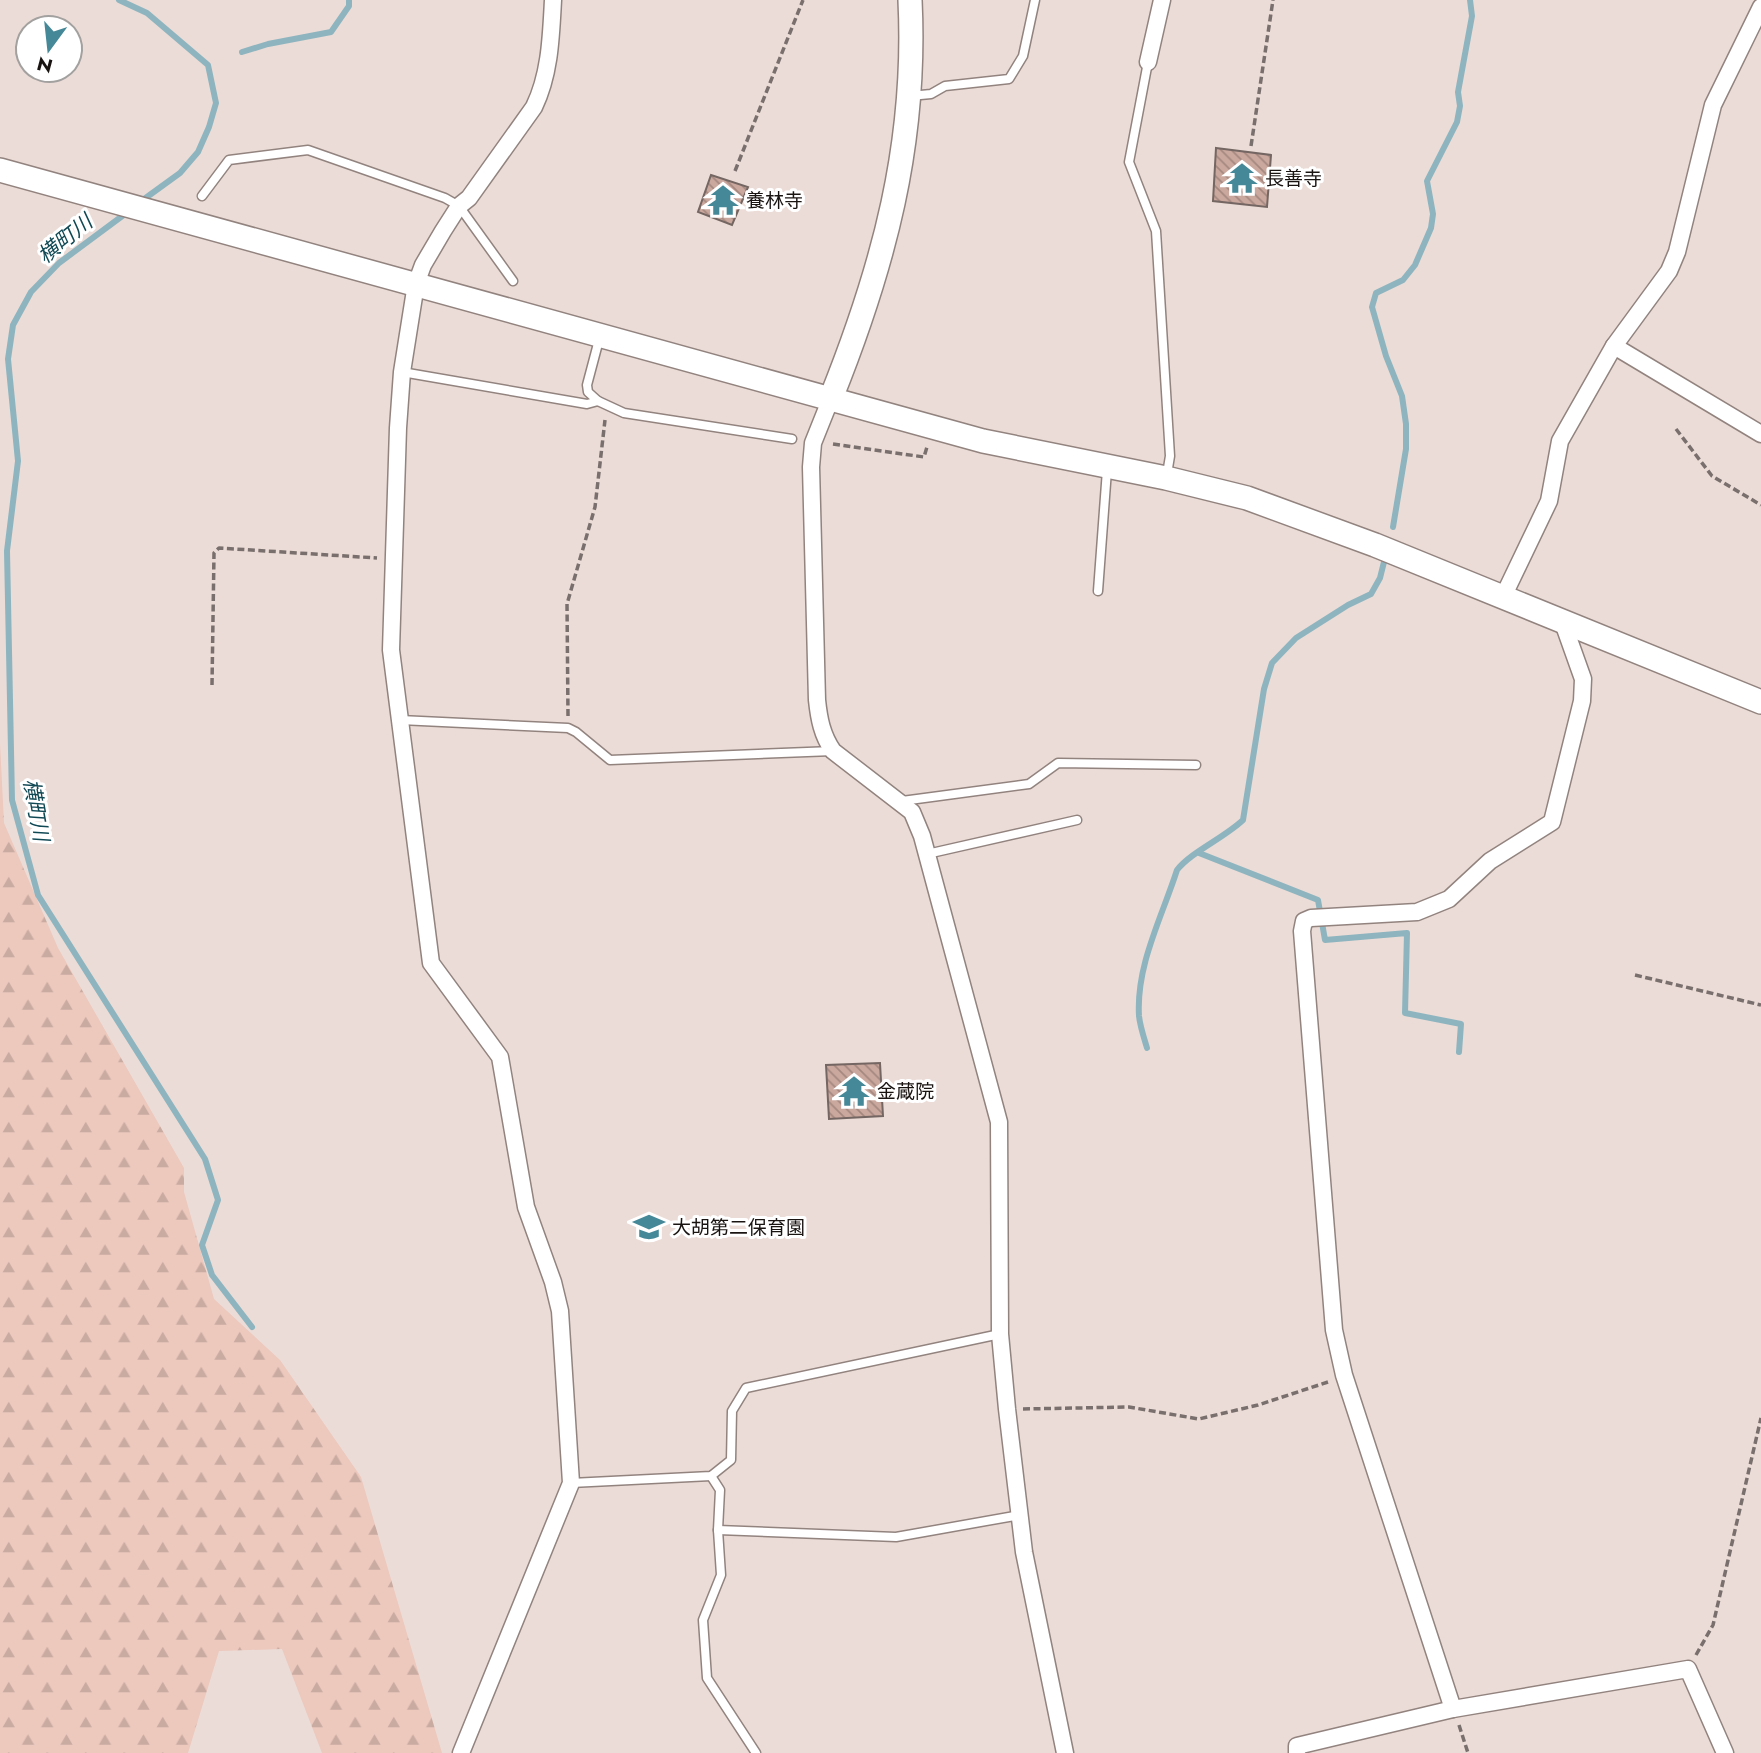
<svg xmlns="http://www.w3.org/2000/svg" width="1761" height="1753" font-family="Jost,'Noto Sans JP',sans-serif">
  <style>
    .forest { fill: url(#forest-firs) }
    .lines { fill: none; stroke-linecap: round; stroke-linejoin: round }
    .stream { stroke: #8eb5bf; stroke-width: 6 }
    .building { fill: url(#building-back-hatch); stroke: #746662; stroke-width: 2 }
    .lane-casing { stroke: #92837f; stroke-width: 11 }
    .street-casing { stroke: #92837f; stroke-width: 19 }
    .secondary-casing { stroke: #92837f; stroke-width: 26 }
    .path { stroke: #796f6c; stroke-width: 3.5; stroke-dasharray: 7 3.5; stroke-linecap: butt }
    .lane { stroke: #fff; stroke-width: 8 }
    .street { stroke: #fff; stroke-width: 16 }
    .secondary { stroke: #fff; stroke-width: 23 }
    .labels { text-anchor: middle; stroke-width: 6; stroke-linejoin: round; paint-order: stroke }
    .poi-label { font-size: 19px; fill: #191412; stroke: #fff; text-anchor: start }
    .water-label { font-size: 21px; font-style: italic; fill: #104854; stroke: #fff }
  </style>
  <defs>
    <pattern id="forest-firs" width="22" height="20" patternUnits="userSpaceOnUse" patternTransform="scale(1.75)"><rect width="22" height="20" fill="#ecc8bd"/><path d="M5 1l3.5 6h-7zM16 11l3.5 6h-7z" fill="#caaba1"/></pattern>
    <pattern id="building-back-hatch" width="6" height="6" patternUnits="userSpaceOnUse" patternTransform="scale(1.75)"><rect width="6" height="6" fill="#cba89e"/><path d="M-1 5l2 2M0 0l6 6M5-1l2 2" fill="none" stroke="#a4887f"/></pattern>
  </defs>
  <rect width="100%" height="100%" fill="#ecdcd7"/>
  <path class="forest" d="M0 743 4 823 58 948 184 1168V1192L214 1299 280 1360 361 1477 442 1753H322L282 1649 219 1651 188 1753H0Z"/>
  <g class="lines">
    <g class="stream">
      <path d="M119 0 147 13 208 65 216 103 209 127 198 152 180 173 140 202"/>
      <path d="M242 52 268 44 331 32 349 6V0"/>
      <path d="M129 211 59 263 31 292 13 325 8 359 18 461 7 551 12 800 38 895 205 1159 218 1200 202 1245 212 1275 252 1327"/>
      <path d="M1393 527 1406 449V424L1402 396 1386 356 1372 307 1376 293 1403 280 1415 265 1431 228 1433 214 1427 181 1457 122 1460 106 1458 92 1472 16 1470 0"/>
      <path d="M1199 853 1318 900 1325 940 1407 933 1405 1013 1461 1024 1459 1052"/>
      <path d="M1147 1048C1144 1038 1140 1026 1139 1016 1136 965 1162 917 1177 870 1191 852 1224 838 1243 820L1264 689 1272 663 1296 638 1348 605 1371 594 1380 578 1384 562"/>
    </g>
  </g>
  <g class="building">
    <path d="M1216 148 1271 155 1267 207 1213 201Z"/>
    <path d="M711 175 748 187 732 225 698 212Z"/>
    <path d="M880 1063 883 1116 829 1119 826 1065Z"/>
  </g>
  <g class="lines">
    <defs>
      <g id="lane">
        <path d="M1148 62 1129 162 1156 231 1170 456 1167 474"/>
        <path d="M910 96 931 94 945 86 1009 79 1023 56 1035 0"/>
        <path d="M202 196 229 160 308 150 445 198 459 206 513 281"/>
        <path d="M600 336 587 385 588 392 598 401 624 413 792 439"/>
        <path d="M402 372 587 404 598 401"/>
        <path d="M1098 591 1107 470"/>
        <path d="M400 720 568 728 576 732 610 760 833 751"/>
        <path d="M902 801 1029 784 1058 763 1196 765"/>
        <path d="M927 854 1077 820"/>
        <path d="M711 1476 720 1490 718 1530 721 1575 703 1620 707 1678 756 1753"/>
        <path d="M571 1483 711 1476 731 1460 732 1411 746 1388 1000 1334"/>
        <path d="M718 1530 896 1537 1020 1515"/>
      </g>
      <g id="street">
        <path d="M1148 62 1162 0"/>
        <path d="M1614 346 1761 434"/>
        <path d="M831 398 813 443 811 467 817 700C819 719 822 735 833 751L912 812 922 836 999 1122 1000 1334 1007 1409 1024 1552 1065 1753"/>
        <path d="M1503 597 1549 501 1560 441 1614 346 1669 271 1677 252 1713 105 1761 7"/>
        <path d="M1453 1709 1344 1375 1334 1330 1302 931 1304 921 1311 918 1417 912 1449 899 1490 861 1552 822 1582 701 1583 679 1562 620"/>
        <path d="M461 1753 571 1483 560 1311 553 1282 526 1207 500 1057 431 963 391 650 398 428 402 372 416 284 423 265 443 231 459 206 469 198 534 107C550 74 551 37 553 0"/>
        <path d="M1297 1753V1746L1453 1709 1688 1669 1725 1753"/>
      </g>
      <g id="secondary">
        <path d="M0 170 983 441 1166 478 1247 498 1375 545 1761 702"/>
        <path d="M831 398C884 266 917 143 910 0"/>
      </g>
    </defs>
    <use href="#lane" class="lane-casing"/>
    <use href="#street" class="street-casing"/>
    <use href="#secondary" class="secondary-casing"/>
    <g class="path">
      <path d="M1251 146 1273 0"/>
      <path d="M735 171 803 0"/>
      <path d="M1676 429 1712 476 1761 505"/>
      <path d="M833 444 924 457 927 447"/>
      <path d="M212 685 214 553 219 548 377 558"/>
      <path d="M568 716 567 604 595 507 605 420"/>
      <path d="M1635 975 1761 1005"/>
      <path d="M1023 1409 1129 1407 1199 1419 1258 1405 1328 1382"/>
      <path d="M1696 1655 1713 1625 1761 1418"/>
      <path d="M1459 1725 1468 1753"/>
    </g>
    <use href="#lane" class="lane"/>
    <use href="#street" class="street"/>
    <use href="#secondary" class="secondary"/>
  </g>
  <defs>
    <symbol id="temple-bare" viewBox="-9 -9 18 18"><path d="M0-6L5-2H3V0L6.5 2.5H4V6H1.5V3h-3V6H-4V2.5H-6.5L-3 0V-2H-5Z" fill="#458898" stroke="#fff" stroke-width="2.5" paint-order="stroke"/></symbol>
    <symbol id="school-bare" viewBox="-9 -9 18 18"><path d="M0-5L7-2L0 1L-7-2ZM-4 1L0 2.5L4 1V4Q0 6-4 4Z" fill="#458898" stroke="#fff" stroke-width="2.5" paint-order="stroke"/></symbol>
  </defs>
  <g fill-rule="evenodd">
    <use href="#temple-bare" x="1220" y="156" width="44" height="44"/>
    <use href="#temple-bare" x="701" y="178" width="44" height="44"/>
    <use href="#temple-bare" x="832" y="1069" width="44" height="44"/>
    <use href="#school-bare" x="627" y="1205" width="44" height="44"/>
  </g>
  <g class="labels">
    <g class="poi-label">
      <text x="1265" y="185">長善寺</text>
      <text x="746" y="207">養林寺</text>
      <text x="877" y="1098">金蔵院</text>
      <text x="672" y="1234">大胡第二保育園</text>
    </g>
    <g class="water-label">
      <text transform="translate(65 239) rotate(-39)" y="7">横町川</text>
      <text transform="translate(36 810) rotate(80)" y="7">横町川</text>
    </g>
  </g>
  <g transform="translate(49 49) rotate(195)"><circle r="33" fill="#ffffff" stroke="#a3a1a0" stroke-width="2"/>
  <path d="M0-5L12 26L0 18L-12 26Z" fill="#458898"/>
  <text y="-10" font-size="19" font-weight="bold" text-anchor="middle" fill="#191412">N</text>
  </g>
</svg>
